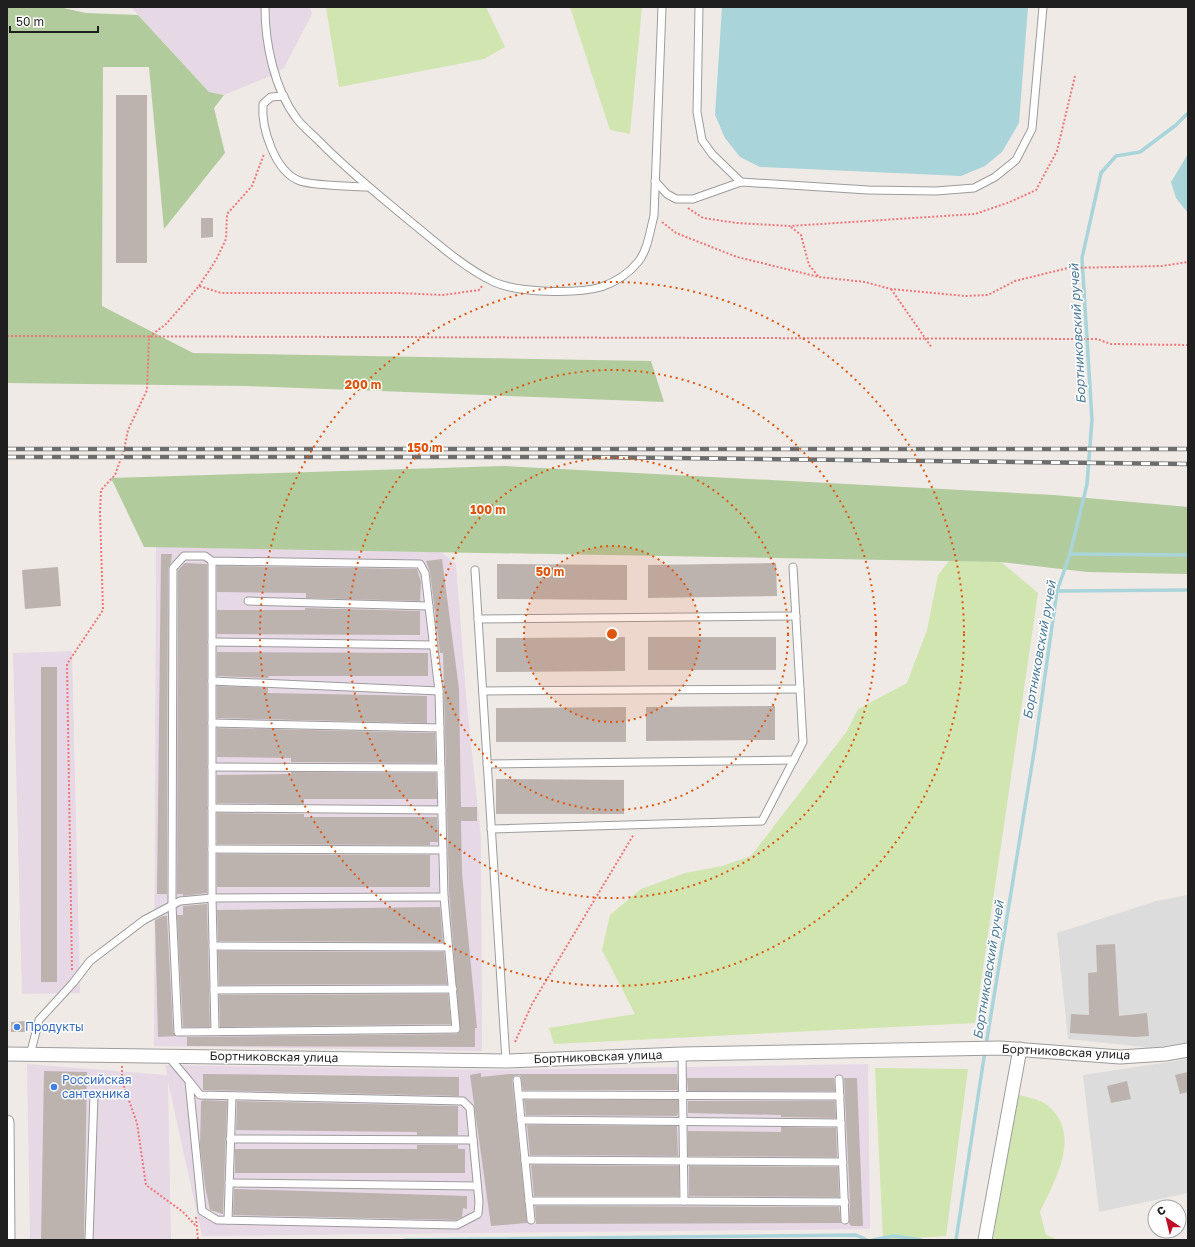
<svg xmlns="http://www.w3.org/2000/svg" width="1195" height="1247" font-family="'Golos Text',sans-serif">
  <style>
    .residential { fill: #dddcdc }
    .industrial { fill: #e7d8e6 }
    .grass { fill: #d0e5af }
    .forest { fill: #b1cb9d }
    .water { fill: #a9d4d9 }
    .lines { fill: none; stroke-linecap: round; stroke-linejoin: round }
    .stream { stroke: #a9d4d9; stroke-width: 3.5 }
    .building { fill: #bcb3af }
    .service-casing { stroke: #9c9c9c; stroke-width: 9 }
    .minor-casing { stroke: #9c9c9c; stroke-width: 15 }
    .path { stroke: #ef7679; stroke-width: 2; stroke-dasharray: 2 2; stroke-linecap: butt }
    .service { stroke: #fff; stroke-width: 7 }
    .minor { stroke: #fff; stroke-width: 13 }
    .rail-casing { stroke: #6d6d6d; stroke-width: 4.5 }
    .rail { stroke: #fff; stroke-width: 3; stroke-dasharray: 9; stroke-linecap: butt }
    .ring { fill: none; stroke: #de560d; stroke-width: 2; stroke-dasharray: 2 4 }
    .shop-dot { fill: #3f7fe0; stroke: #fff; stroke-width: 1.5 }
    .labels { text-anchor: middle; stroke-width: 3; stroke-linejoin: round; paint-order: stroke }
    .shop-label { font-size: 12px; fill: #366cbe; stroke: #fff; text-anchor: start }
    .street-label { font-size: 12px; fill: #1f1f1f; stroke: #fff }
    .water-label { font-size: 13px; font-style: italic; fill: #4c7b98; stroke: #fff }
    .centre { fill: #de560d; stroke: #fff; stroke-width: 2 }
    .ring-label { font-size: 12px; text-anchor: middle; font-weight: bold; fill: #de560d; stroke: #fff; stroke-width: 3; stroke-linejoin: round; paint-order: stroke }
  </style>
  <rect width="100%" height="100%" fill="#efeae6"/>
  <g class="residential">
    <path d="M1188 895V1042L1153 1048 1068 1039 1057 933 1156 901Z"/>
    <path d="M1188 1059V1193L1099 1212 1083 1075Z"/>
  </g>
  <g class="industrial">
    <path d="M131 7H310L312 14 284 68 275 74 224 95 209 92Z"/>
    <path d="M156 547 441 552 456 564 467 706 481 838 482 1051 154 1046Z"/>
    <path d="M72 651 80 993 22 994 13 653Z"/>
    <path d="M27 1064 167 1075 165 1065 489 1070 868 1064 870 1229 202 1236 168 1082 171 1240H30Z"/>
  </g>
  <g class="grass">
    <path d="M326 7H486L505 47 484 59 339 87Z"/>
    <path d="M570 7H642L630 134 610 130Z"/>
    <path d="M949 561 1001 562 1038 593 975 1023 554 1044 549 1028 635 1014 602 950 610 915 641 889 685 873 722 866 751 856 847 731 858 709 907 683 927 630 938 575Z"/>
    <path d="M875 1068 968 1069 946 1236 883 1240Z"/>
    <path d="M1015 1094C1025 1097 1040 1099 1047 1105 1083 1134 1055 1180 1040 1212L1046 1235 1059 1240H993Z"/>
  </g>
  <g class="forest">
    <path d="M7 7H59L86 13 138 15 209 92 224 95 214 108 225 153 164 229 149 67H103L102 306 193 353 651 361 664 402 246 386 7 383Z"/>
    <path d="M504 466 1054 495 1188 507V574L1087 572 1001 562 144 547 111 478Z"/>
  </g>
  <g class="water">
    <path d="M722 7H1028L1019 123 1002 152 985 166 961 176 760 167 740 157 725 138 715 115Z"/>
    <path d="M1188 154V213L1176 198 1171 182Z"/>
  </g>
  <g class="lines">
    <g class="stream">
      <path d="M1070 554 1188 555"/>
      <path d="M1057 591 1188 590"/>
      <path d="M986 1045 1035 746 1057 591 1070 554 1087 484 1092 420 1082 258 1101 173 1116 156 1140 152 1176 125 1188 113"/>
      <path d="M405 1240 856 1235 867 1240"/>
      <path d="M873 1240 894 1236 921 1240"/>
      <path d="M956 1240 985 1051"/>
    </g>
  </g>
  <g class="building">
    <rect x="116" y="95" width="31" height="168"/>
    <path d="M201 218H213V237L201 238Z"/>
    <path d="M161 554H172L171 562 168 568 167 894H157Z"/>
    <path d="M442 559 459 689 461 807H477V821H461L462 873 477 1028H475V1047L187 1046V1037L456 1034 460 1032 449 892 443 653H440L430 572 426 561Z"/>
    <path d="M185 563 207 564V893L183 896V894H177L178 570Z"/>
    <path d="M776 563 777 596 648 598V565Z"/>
    <path d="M497 564 627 565V600L497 599Z"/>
    <path d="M217 566 417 569 421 582 420 601 306 598V593L217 592Z"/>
    <path d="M58 567 61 606 25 609 22 570Z"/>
    <path d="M305 608 420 611V635L217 634V610H305Z"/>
    <path d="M625 637V671L496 672V638Z"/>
    <rect x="648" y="637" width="128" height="33"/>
    <path d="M217 652 428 653V676H269L268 678 217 676Z"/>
    <rect x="41" y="667" width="16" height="315"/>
    <path d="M217 686 268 688V693L427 696V723L217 718Z"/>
    <path d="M775 706V740L646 741V707Z"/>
    <path d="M626 707V742H496V708Z"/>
    <path d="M217 728 435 733 436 763 291 762V758L217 757Z"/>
    <path d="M291 772 436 773 437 799H304V804L217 803V775L291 774Z"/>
    <path d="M496 779 624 780V814H496Z"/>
    <path d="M217 813 304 814V817H437L438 842H430V845L217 844Z"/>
    <path d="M217 854 430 855V887H217Z"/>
    <path d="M207 904 210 1027H183L177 915H183V906Z"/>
    <path d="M440 907 443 942 218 941 217 910Z"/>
    <path d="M163 916H167L173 1032 176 1036 158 1037 155 920Z"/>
    <path d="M1115 944 1119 1016 1147 1013 1149 1036 1135 1037 1070 1033 1071 1014 1089 1015 1088 973 1097 972 1096 945Z"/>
    <path d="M218 951 444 952 447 984 219 985Z"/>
    <path d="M448 994 451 1024 220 1027 219 995Z"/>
    <path d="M25 1021V1032H11V1022Z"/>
    <path d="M44 1071 87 1072 84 1240H41Z"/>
    <path d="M1188 1072V1092L1180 1094 1175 1075Z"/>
    <path d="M481 1073V1077L509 1074H677L678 1090H523L521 1077 519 1075 514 1076 512 1080 527 1223 491 1226 470 1075Z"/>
    <path d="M203 1074 459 1077V1096L203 1090Z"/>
    <path d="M687 1078H834L835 1091H688Z"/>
    <path d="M844 1078H857L863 1226H851L849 1223 850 1202Z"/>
    <path d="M1127 1081 1131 1099 1111 1103 1107 1086Z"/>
    <path d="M203 1100 227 1101 223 1214 210 1210 205 1186 200 1146 201 1102Z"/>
    <path d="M524 1100H678V1113L677 1116 526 1115Z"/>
    <path d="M237 1101 458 1106V1135H417V1132L236 1130Z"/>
    <path d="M688 1101H835L836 1118 781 1117V1115L688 1113Z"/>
    <path d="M527 1125 677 1126 678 1156 530 1155Z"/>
    <path d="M781 1127 836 1128 837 1157 688 1156V1131L781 1132Z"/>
    <path d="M417 1145H458V1149H465V1173H235V1149H417Z"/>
    <path d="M531 1165 679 1166V1196H534Z"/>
    <path d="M689 1166 838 1167 839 1197 689 1196Z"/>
    <path d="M234 1189 467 1196V1209L463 1208 462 1217 456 1220 233 1215Z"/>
    <path d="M535 1206 839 1207 841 1223 536 1224Z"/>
  </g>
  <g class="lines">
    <defs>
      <g id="service">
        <path d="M265 7C265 43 274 89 297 119 303 127 312 134 320 142 348 171 380 196 411 222 436 242 464 268 494 282 518 293 576 294 601 287 616 282 629 273 638 262 648 250 650 230 654 216L662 7"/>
        <path d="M699 7 697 112 702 140 712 154 741 182"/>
        <path d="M284 96 271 97 263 104C261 128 275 172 300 181 315 186 351 186 368 187"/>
        <path d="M655 181 667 194 676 199H693L741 182 868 190 936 191 974 188 995 177 1016 160 1032 129 1043 7"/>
        <path d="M212 561 205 556H184L173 568 172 905 178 1032 456 1029 444 897 439 691 425 573 420 564 212 561V898L215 1031"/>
        <path d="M475 570 506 1061"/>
        <path d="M248 601 429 606"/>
        <path d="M478 619 796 616"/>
        <path d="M212 642 434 645"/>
        <path d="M212 681 439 691"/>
        <path d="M483 691 800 689"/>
        <path d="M212 723 440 728"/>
        <path d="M487 764 794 760"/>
        <path d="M212 767 441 768"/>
        <path d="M212 808 442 810"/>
        <path d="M491 829 762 821 803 742 793 567"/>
        <path d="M212 849 443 850"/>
        <path d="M213 946 448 947"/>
        <path d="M214 990 453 989"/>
        <path d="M682 1054 684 1201 845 1202"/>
        <path d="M30 1055 39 1020 73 983 90 961 144 920 180 901 212 898 444 897"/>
        <path d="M168 1056 189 1081 202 1211 217 1220 457 1225 478 1214 479 1202 470 1108 463 1101 200 1095 189 1081"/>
        <path d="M839 1079 845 1220"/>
        <path d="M517 1080 531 1220"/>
        <path d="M519 1095 840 1096"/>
        <path d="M521 1120 841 1123"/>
        <path d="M230 1139 473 1140"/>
        <path d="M525 1160 843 1162"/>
        <path d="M229 1183 477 1186"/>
        <path d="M529 1201H684"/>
        <path d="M228 1220 232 1096"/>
        <path d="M89 1240 94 1095"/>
      </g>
      <g id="minor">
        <path d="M7 1054 506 1061 682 1054 1000 1048 1120 1057 1165 1054 1188 1050"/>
        <path d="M7 1122 8 1240"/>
        <path d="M985 1240 1020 1049"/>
      </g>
    </defs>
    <use href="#service" class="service-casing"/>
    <use href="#minor" class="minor-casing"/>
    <g class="path">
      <path d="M688 208 703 218 737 223 790 226 975 214 1010 202 1036 190 1057 151 1075 76"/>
      <path d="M662 222 676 233 737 257 819 277 865 282 891 289 965 296 988 295 1015 281 1068 268 1162 266 1188 262"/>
      <path d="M791 227 801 235 809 265 819 277"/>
      <path d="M199 286 216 260 226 239 227 214 252 186 264 154"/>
      <path d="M891 289 932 348"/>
      <path d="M7 336 1097 339 1111 344 1188 345"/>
      <path d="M72 970 67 664 103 610 100 512 101 490 115 475 124 450 128 430 147 390 149 337 166 324 199 286 221 293H399L443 295 479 290 482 286"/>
      <path d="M515 1042 532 1004 634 834"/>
      <path d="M122 1066V1081L137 1123 146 1185 183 1212 196 1226"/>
      <path d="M196 1217 198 1240"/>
    </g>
    <use href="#service" class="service"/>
    <use href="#minor" class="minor"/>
    <defs>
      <g id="rail">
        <path d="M7 449H1188"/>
        <path d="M7 457H582L1188 464"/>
      </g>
    </defs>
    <use href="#rail" class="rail-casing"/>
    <use href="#rail" class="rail"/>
  </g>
  <circle cx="612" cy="634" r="88" fill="#de560d" fill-opacity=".12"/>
  <g class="ring">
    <circle cx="612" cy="634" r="88"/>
    <circle cx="612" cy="634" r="176"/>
    <circle cx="612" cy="634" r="264"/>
    <circle cx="612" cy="634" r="352"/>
  </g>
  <g class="shop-dot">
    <circle cx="17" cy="1027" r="4"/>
    <circle cx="54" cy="1087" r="4"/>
  </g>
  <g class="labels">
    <g class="shop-label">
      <text x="25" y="1031">Продукты</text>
      <text x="62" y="1084">Российская<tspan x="62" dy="14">сантехника</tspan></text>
    </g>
    <g class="street-label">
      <text transform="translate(1066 1052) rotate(3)" y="4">Бортниковская улица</text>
      <text transform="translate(274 1057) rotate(1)" y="4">Бортниковская улица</text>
      <text transform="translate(598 1057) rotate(-2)" y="4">Бортниковская улица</text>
    </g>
    <g class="water-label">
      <text transform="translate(1077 334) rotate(-93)" y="5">Бортниковский ручей</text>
      <text transform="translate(1039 650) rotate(-80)" y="5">Бортниковский ручей</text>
      <text transform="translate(988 970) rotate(-81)" y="5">Бортниковский ручей</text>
    </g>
  </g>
  <circle cx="612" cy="634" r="6" class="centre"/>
  <g class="ring-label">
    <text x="363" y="389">200 m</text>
    <text x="425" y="452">150 m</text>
    <text x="488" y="514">100 m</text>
    <text x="550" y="576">50 m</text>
  </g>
  <rect width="1195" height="1247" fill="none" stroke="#1f1f1f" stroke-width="16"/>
  <g transform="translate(1167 1219) rotate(325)"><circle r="19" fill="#ffffff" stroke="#a5a5a5"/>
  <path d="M0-3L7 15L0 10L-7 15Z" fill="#be0f26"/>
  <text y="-6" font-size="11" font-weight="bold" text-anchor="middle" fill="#1f1f1f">С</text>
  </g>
  <path d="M10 26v6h88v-6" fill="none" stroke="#1f1f1f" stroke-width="2"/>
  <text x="16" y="26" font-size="12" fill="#1f1f1f" stroke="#ffffff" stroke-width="3" paint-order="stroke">50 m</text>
</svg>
